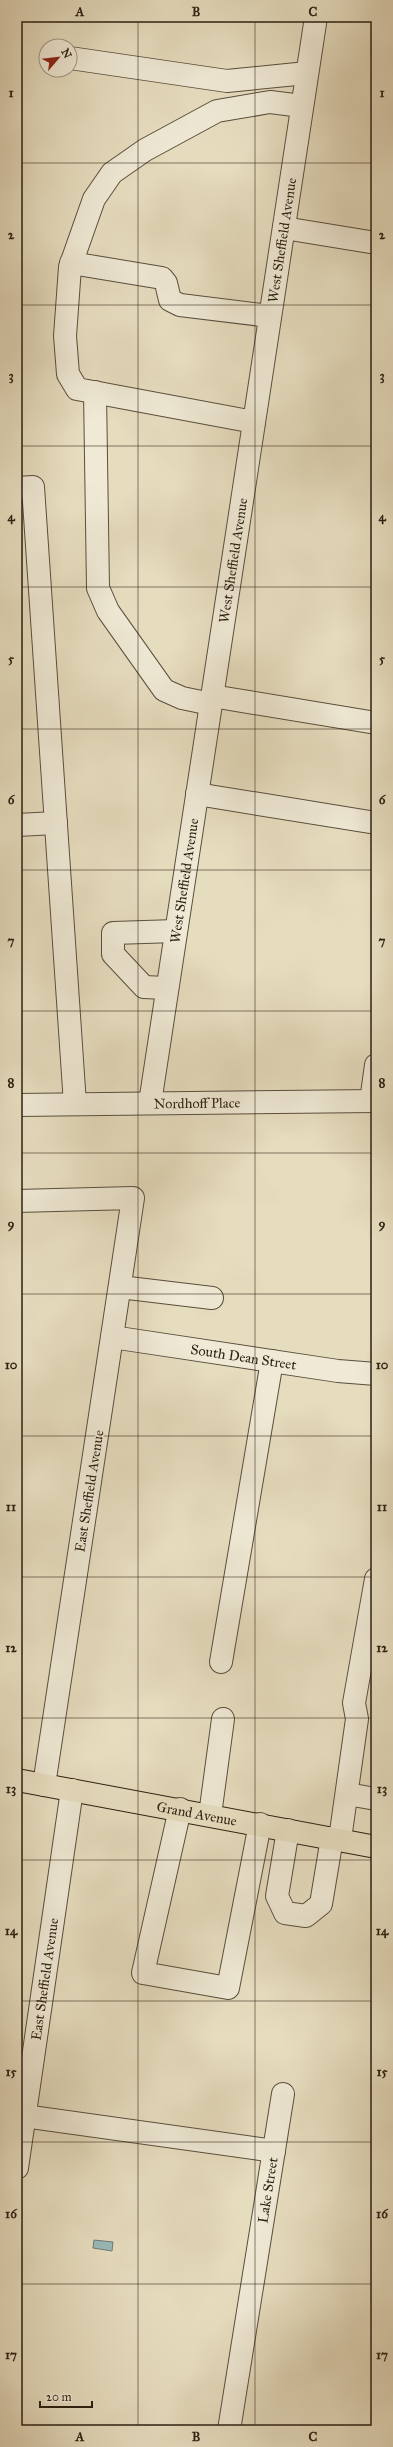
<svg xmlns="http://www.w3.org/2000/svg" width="393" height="2447" font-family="'IM FELL Great Primer',serif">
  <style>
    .water { fill: #9ababb; stroke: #6e7c77 }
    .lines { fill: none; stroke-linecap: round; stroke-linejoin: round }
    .minor-casing { stroke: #5a4e3d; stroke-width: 24 }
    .major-casing { stroke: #2b1f12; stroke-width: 24 }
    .minor { stroke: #efe9d5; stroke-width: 22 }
    .major { stroke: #e6ddbf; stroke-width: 22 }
    .grid { fill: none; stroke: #2b1f12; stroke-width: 1; stroke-opacity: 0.55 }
    .labels { text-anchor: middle; stroke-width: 3; stroke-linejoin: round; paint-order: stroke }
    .street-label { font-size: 14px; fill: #2b1f12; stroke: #efe9d5 }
    .neatline { fill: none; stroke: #2b1f12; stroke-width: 1.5 }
    .grid-label { font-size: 13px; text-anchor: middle; font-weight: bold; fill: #2b1f12 }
  </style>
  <rect width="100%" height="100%" fill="#e6ddbf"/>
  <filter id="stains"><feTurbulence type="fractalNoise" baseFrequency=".005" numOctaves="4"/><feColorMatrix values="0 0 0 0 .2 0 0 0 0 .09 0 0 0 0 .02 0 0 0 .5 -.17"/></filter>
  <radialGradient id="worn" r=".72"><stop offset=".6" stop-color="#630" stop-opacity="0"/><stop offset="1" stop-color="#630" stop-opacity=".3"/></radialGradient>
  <path class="water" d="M94 2240 113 2242 112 2251 93 2248Z"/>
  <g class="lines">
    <defs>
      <g id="minor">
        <path d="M70 58 227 81 307 73"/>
        <path d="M284 228 376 243"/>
        <path d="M71 263 162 278 166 283 170 300 180 305 270 316"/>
        <path d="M95 392 98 588 108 611 164 690 182 698 211 704"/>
        <path d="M254 422 77 389 68 374 65 336 70 267 94 199 112 173 145 150 217 111 270 102 302 106"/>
        <path d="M17 488 33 487 75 1104"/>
        <path d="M212 696 376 723"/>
        <path d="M197 794 376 823"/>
        <path d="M17 825 56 823"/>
        <path d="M166 988 144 987 113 954V933L176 931"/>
        <path d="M371 1101 376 1065"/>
        <path id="s1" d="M150 1103 316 17"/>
        <path id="s2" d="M17 1105 376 1101"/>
        <path d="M17 1201 133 1198 44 1785"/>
        <path d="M120 1287 212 1298"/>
        <path id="s3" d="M112 1337 338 1371 376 1374"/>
        <path d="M221 1662 272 1361"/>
        <path d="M347 1794 376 1799"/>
        <path d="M180 1809 143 1973 228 1988 260 1824"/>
        <path d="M210 1815 223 1719"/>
        <path d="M288 1830 277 1896 285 1913 306 1916 321 1904 332 1838"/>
        <path d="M340 1839 357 1719 354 1703 376 1579"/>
        <path d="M24 2116 274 2151"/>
        <path id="s4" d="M17 2168 72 1790"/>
        <path id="s5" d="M229 2430 283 2094"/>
      </g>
      <g id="major">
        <path id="s6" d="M17 1780 376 1847"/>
      </g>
    </defs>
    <use href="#minor" class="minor-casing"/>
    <use href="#major" class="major-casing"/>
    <use href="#minor" class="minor"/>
    <use href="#major" class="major"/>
  </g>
  <path class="grid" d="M138 17V2430M255 17V2430M17 163H376M17 305H376M17 446H376M17 587H376M17 729H376M17 870H376M17 1011H376M17 1153H376M17 1294H376M17 1436H376M17 1577H376M17 1718H376M17 1860H376M17 2001H376M17 2142H376M17 2284H376"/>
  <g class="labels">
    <g class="street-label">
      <text dy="5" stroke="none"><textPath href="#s1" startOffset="873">West Sheffield Avenue</textPath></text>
      <text dy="5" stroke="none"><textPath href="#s1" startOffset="549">West Sheffield Avenue</textPath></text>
      <text dy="5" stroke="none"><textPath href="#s1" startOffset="225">West Sheffield Avenue</textPath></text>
      <text dy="5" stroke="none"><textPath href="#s2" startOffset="180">Nordhoff Place</textPath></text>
      <text dy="5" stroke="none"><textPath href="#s3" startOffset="133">South Dean Street</textPath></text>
      <text transform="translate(89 1491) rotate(-81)" y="5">East Sheffield Avenue</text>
      <text dy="5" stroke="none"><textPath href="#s6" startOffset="183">Grand Avenue</textPath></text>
      <text dy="5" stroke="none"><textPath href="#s4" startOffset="191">East Sheffield Avenue</textPath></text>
      <text dy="5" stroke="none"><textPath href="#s5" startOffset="243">Lake Street</textPath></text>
    </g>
  </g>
  <rect width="393" height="2447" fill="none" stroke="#e6ddbf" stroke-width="44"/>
  <g transform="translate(58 58) rotate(62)"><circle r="19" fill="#efe9d5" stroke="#a19887"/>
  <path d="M0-3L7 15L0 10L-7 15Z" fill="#8f2418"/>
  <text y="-6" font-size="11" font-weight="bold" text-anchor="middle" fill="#2b1f12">N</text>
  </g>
  <path d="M40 2401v6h52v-6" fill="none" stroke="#2b1f12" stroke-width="2"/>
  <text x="46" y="2401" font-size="12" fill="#2b1f12" stroke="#efe9d5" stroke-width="3" paint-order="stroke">20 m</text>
  <rect x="22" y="22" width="349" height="2403" class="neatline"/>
  <g class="grid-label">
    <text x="80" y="16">A</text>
    <text x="196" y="16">B</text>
    <text x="313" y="16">C</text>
    <text x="11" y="97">1</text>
    <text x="382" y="97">1</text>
    <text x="11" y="239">2</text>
    <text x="382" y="239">2</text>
    <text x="11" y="380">3</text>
    <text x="382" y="380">3</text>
    <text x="11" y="521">4</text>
    <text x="382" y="521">4</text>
    <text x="11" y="663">5</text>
    <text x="382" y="663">5</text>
    <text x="11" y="804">6</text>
    <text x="382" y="804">6</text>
    <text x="11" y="945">7</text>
    <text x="382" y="945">7</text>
    <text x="11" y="1087">8</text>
    <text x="382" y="1087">8</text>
    <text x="11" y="1228">9</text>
    <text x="382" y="1228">9</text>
    <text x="11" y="1369">10</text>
    <text x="382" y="1369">10</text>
    <text x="11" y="1511">11</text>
    <text x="382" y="1511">11</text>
    <text x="11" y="1652">12</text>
    <text x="382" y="1652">12</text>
    <text x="11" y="1793">13</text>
    <text x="382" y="1793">13</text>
    <text x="11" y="1935">14</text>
    <text x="382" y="1935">14</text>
    <text x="11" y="2076">15</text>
    <text x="382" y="2076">15</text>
    <text x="11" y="2218">16</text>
    <text x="382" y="2218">16</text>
    <text x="11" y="2359">17</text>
    <text x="382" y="2359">17</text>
    <text x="80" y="2441">A</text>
    <text x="196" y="2441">B</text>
    <text x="313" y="2441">C</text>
  </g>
  <rect width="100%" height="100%" filter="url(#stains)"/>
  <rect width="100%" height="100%" fill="url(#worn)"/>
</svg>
